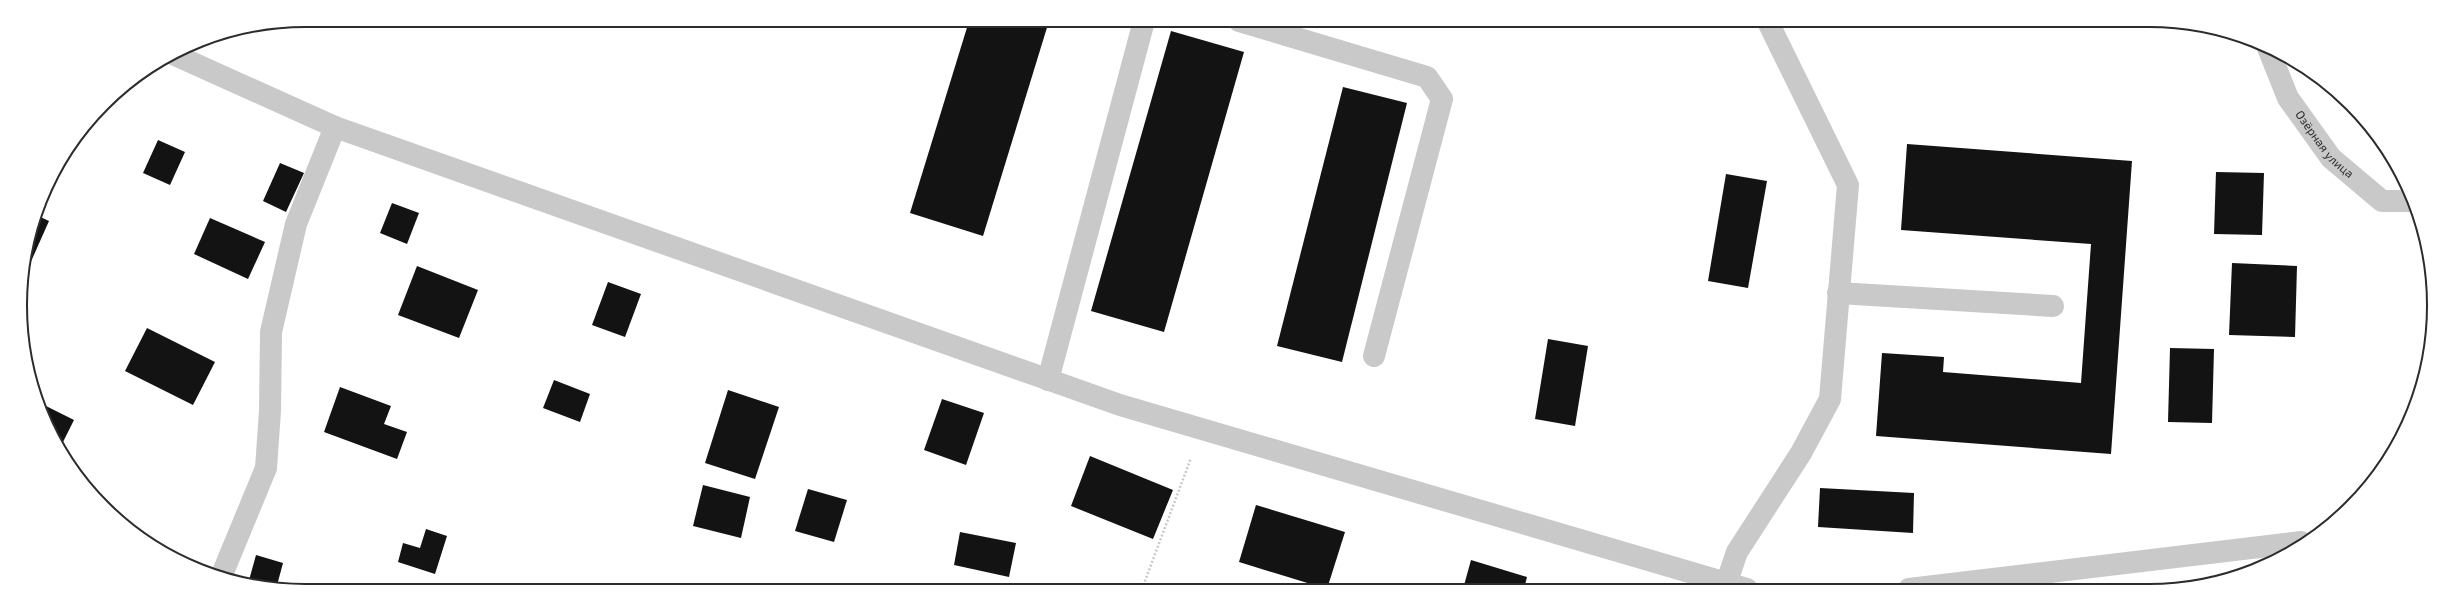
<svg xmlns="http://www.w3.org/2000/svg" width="2454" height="611" font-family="'Exo 2',sans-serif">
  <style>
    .building { fill: #131313 }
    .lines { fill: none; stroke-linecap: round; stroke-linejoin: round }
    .path { stroke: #c9c9c9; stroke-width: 2.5; stroke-dasharray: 2 2; stroke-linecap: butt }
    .service { stroke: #c9c9c9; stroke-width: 22 }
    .minor { stroke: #c9c9c9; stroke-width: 22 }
    .labels { text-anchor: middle; stroke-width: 4; stroke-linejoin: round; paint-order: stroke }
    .street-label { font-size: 12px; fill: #2c2c2c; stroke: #fff }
    .rim { fill: none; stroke: #2c2c2c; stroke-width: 2 }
  </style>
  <rect width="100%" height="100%" fill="#fff"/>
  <g class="building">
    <path d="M969 21H1049L983 236 910 213Z"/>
    <path d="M1171 31 1244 52 1164 332 1091 311Z"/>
    <path d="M1343 87 1407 103 1342 362 1277 346Z"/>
    <path d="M158 140 185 152 170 185 143 173Z"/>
    <path d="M1907 144 2132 161 2111 454 1876 436 1882 353 1944 357 1943 372 2081 383 2091 244 1901 230Z"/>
    <path d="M280 163 304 173 286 212 263 201Z"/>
    <path d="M2216 172 2264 173 2262 235 2214 234Z"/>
    <path d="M1726 174 1767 181 1748 288 1708 281Z"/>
    <path d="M392 203 419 213 407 244 380 233Z"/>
    <path d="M36 215 49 221 29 266 24 264 30 231Z"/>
    <path d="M210 218 265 242 248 279 194 254Z"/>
    <path d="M2232 263 2297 266 2295 337 2229 335Z"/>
    <path d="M417 266 478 290 459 338 398 315Z"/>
    <path d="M608 282 641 294 625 337 592 325Z"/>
    <path d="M147 328 215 362 193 405 125 371Z"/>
    <path d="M1548 339 1588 346 1575 426 1535 419Z"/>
    <path d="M2170 348 2214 349 2212 423 2168 422Z"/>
    <path d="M554 380 590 394 580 422 543 408Z"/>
    <path d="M340 387 391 406 384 424 407 432 397 459 324 432Z"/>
    <path d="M728 390 779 407 755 479 705 463Z"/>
    <path d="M942 399 984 413 966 465 924 450Z"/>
    <path d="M38 402 74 420 61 446Z"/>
    <path d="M1090 456 1173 490 1153 539 1071 506Z"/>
    <path d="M703 485 750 497 741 538 693 526Z"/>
    <path d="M1820 488 1914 493 1913 533 1818 527Z"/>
    <path d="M808 489 847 500 834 542 795 531Z"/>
    <path d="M1256 505 1345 532 1327 589 1239 562Z"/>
    <path d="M426 529 447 536 435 574 398 562 403 543 420 548Z"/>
    <path d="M960 532 1016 543 1009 577 954 565Z"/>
    <path d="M256 555 283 563 276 589 248 584Z"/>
    <path d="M1471 560 1527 577 1524 589H1463Z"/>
  </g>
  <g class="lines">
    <path class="path" d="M1142 589 1191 458"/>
    <g class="service">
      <path d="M1239 21 1427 77 1442 99 1374 356"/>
      <path d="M1838 293 2053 306"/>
      <path d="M1048 380 1144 21"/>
      <path d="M221 577 266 468 270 411 271 332 296 224 335 127"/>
      <path d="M1726 584 1737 552 1801 453 1830 399 1848 185 1768 22"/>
    </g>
    <g class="minor">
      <path id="s1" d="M2268 48 2288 98 2331 158 2382 201H2413"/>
      <path d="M175 55 335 127 1120 405 1747 589"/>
      <path d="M1909 589 2301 542"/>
    </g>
  </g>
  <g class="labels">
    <g class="street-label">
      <text dy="4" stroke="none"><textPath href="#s1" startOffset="113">Озёрная улица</textPath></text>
    </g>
  </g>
  <path d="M0 0H2454V611H0ZM305 27H2149A278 278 0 0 1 2427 305V306A278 278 0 0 1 2149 584H305A278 278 0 0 1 27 306V305A278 278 0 0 1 305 27Z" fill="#fff" fill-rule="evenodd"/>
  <path class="rim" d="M305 27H2149A278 278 0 0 1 2427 305V306A278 278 0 0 1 2149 584H305A278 278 0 0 1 27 306V305A278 278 0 0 1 305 27Z"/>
</svg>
